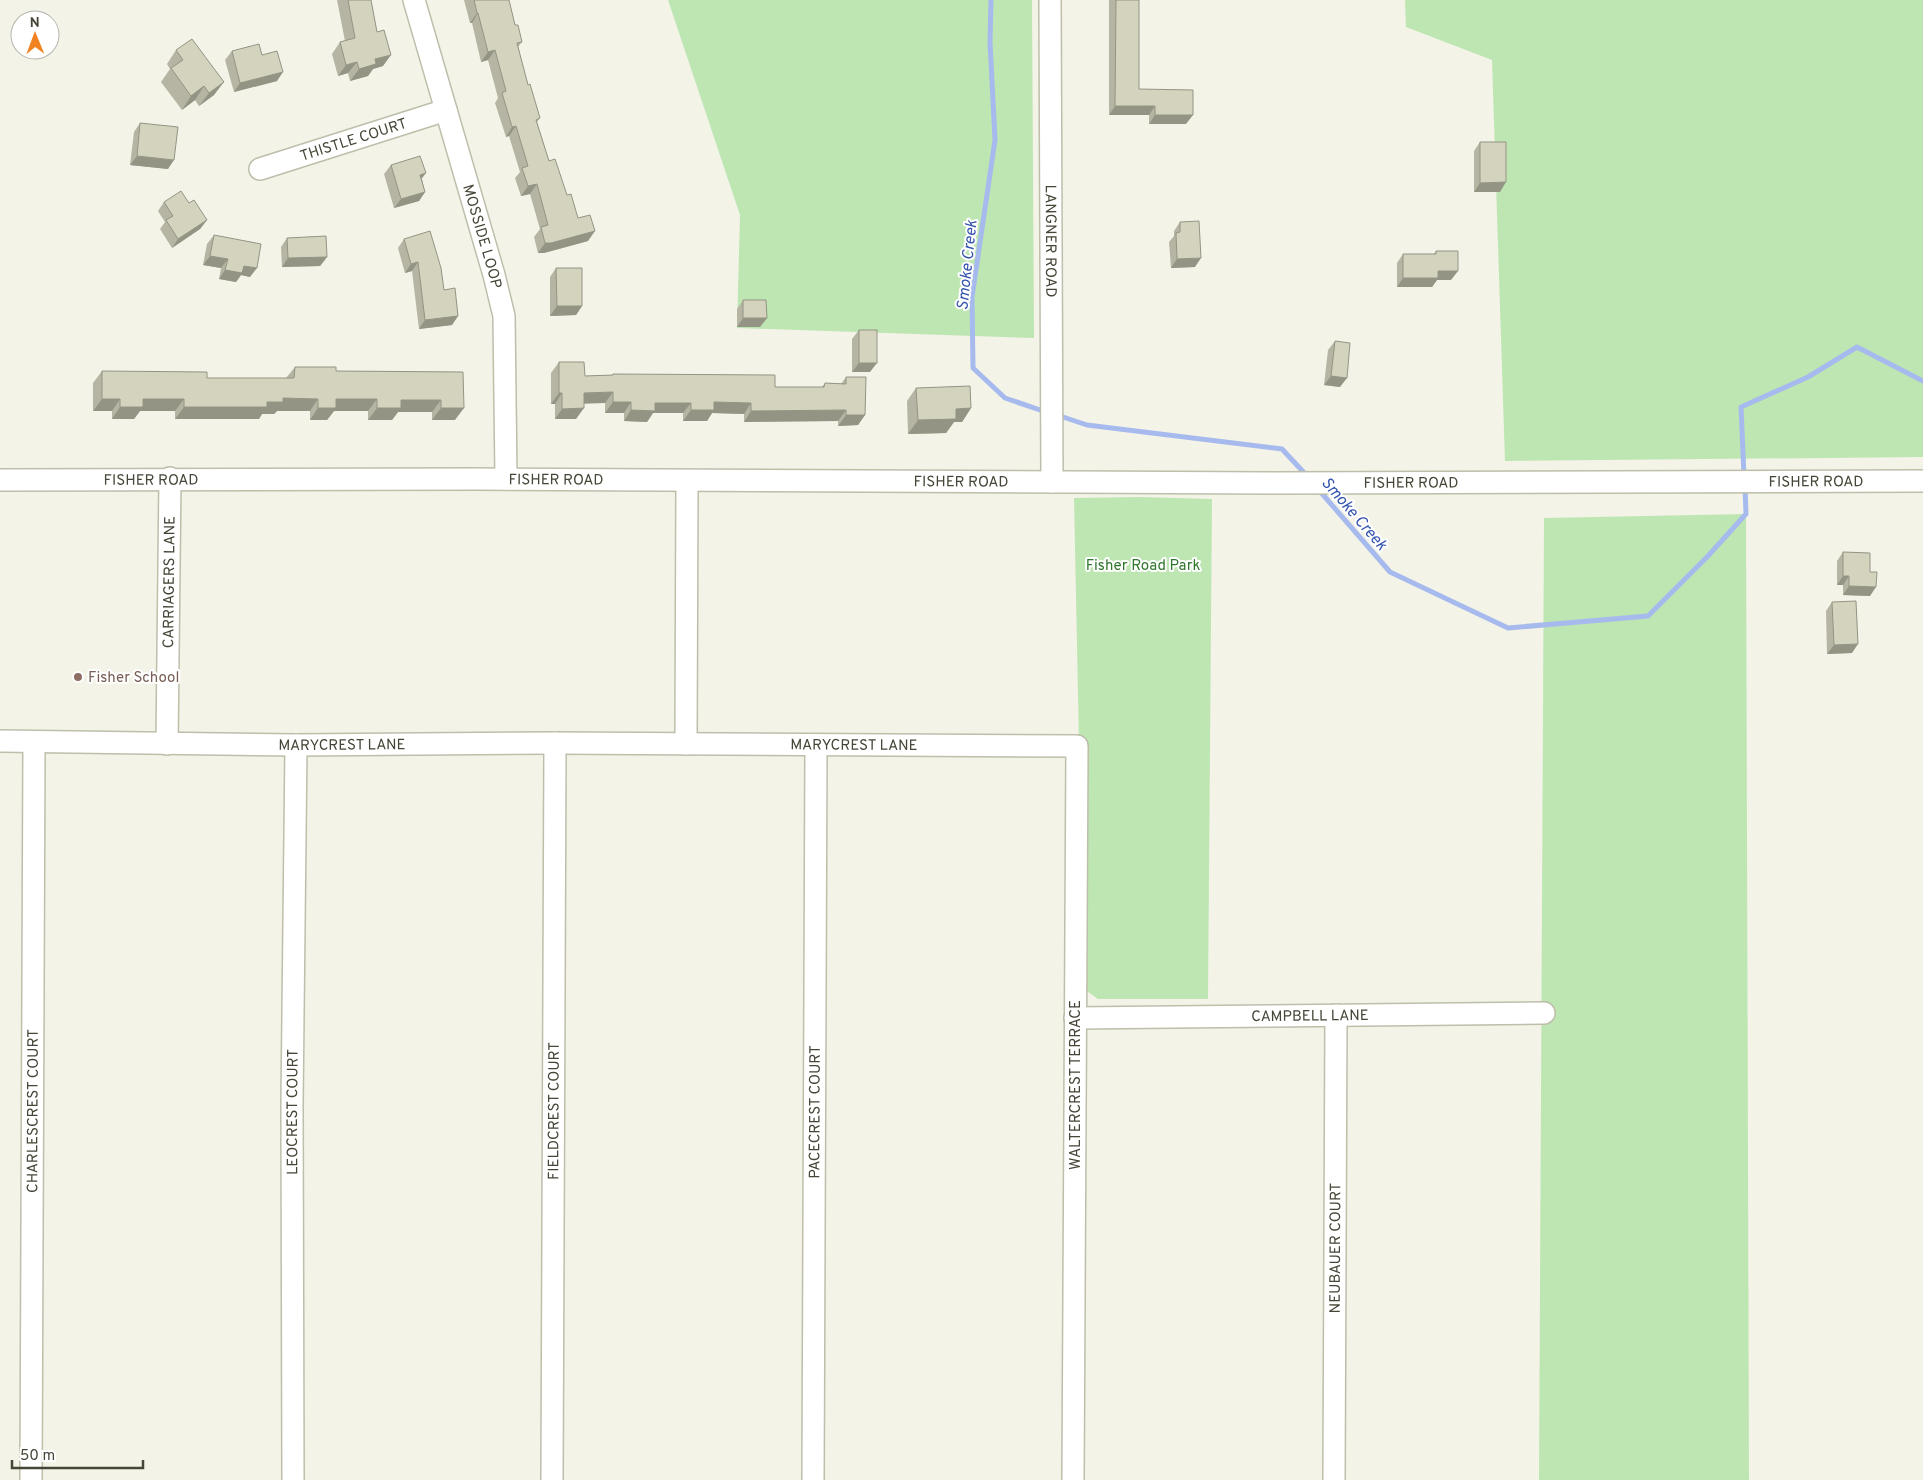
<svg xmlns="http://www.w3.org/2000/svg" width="1923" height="1480" font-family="Overpass,sans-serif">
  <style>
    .green { fill: #bee6b2 }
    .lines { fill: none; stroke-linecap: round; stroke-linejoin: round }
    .stream { stroke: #a7baee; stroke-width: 5 }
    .minor-casing { stroke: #bebeab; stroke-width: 24 }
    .minor { stroke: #fff; stroke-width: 21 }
    .wall { fill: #b6b5a3 }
    .shaded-wall { fill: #949485 }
    .building { fill: #d4d3be; stroke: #949485 }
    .education-dot { fill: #8d6e63; stroke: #fff; stroke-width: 2 }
    .labels { text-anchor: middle; stroke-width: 4; stroke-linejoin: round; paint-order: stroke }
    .street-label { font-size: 15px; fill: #464537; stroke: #fff }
    .park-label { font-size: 15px; fill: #30762c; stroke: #fff }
    .education-label { font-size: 15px; fill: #785e54; stroke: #fff; text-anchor: start }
    .water-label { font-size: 16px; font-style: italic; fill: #3454ae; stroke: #fff }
  </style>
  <rect width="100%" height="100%" fill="#f3f3e8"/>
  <g class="green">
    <path d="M668 0H1032L1034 338 737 328 740 215Z"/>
    <path d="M1405 0H1923V457L1505 461 1492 60 1406 27Z"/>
    <path d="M1140 497 1212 499 1208 999H1098L1084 989 1074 498Z"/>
    <path d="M1746 514 1749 1480H1539L1544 518Z"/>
  </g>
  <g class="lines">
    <g class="stream">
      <path d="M991 0 990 42 995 140 972 297 973 368 1005 398 1046 412"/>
      <path d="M1057 415 1087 425 1282 449 1308 477"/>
      <path d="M1744 476 1741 407 1808 377 1857 347 1923 381"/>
      <path d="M1318 489 1390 572 1508 628 1648 616 1707 557 1746 514 1745 487"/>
    </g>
    <defs>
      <g id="minor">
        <path id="s1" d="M414 0 494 275 504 316 506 479"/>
        <path id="s2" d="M1050 0 1052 482"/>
        <path id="s3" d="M260 169 446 110"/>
        <path id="s4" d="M0 480 478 479 1277 483 1923 481"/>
        <path id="s5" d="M0 741 296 745 555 743 1077 746 1073 1480"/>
        <path id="s6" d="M167 744 170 478"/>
        <path d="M686 744 687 481"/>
        <path id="s7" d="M1075 1018 1544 1013"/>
        <path id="s8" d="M31 1480 34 742"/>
        <path id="s9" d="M293 1480 292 1104 296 745"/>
        <path id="s10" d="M552 1480 555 743"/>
        <path id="s11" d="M813 1480 816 745"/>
        <path id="s12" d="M1334 1480 1336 1015"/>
      </g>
    </defs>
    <use href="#minor" class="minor-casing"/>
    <use href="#minor" class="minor"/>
  </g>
  <g class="wall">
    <path d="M337 0H371L383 66 373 69 368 76 350 81 348 73 338 76 332 54 340 42 345 41Z"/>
    <path d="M464 0H509L515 25 522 42 518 47 528 85 540 118 537 122 549 161 578 218 588 241 544 253H538L534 237 540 229 530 194 521 196 515 178 520 172 509 136 506 137 495 103 498 98 488 60 481 62 472 23H470Z"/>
    <path d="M1109 0H1139V89L1186 124H1149V115H1109Z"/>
    <path d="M176 50 214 95 199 106 195 100 182 110 161 82 170 69 167 64Z"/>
    <path d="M232 51 262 55 277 81 234 92 225 60Z"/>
    <path d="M140 123 168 169 130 165 134 132Z"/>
    <path d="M1480 142 1500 192H1474V151Z"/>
    <path d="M391 165 422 179 425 192 419 201 394 208 384 174Z"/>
    <path d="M164 202 189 203 207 220 200 229 172 248 160 229 165 222 158 211Z"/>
    <path d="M1180 222 1195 267 1171 268 1169 242 1174 236V231Z"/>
    <path d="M214 235 250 277 241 275 236 282 219 279 221 268 203 265 207 244Z"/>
    <path d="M287 238 327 257 320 266 282 267 281 247Z"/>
    <path d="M404 239 444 290 458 316 452 325 419 329 412 271 405 273 398 248Z"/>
    <path d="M1436 251 1451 280H1437L1432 287H1397V263L1403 254H1434Z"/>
    <path d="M556 268 582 306 576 315 550 316V277Z"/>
    <path d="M743 300 767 318 760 327H737V309Z"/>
    <path d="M859 330 870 372H852V339Z"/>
    <path d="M1335 341 1340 387 1324 385 1328 350Z"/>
    <path d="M559 362 585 376 612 375 613 374 775 387H822L825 383 841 384 846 377 865 415 858 425 838 426V421L744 422V414L712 413 707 421H683V413H653L647 422 624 421V413H605V403H584L576 419H555V404H551V373Z"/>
    <path d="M295 367 336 371 463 372 455 420H432V412H398L392 420H368V411H334L327 420H310V411H277L274 414H262L259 419H175V411H140L134 419H112V411H93V383L102 371 207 378H286Z"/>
    <path d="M916 388 971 408 962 422H954L946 433 908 434 907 401Z"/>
    <path d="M1843 552 1870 572V596L1843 595V585H1837V561Z"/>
    <path d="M1832 602 1852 653 1827 654 1826 611Z"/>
  </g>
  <g class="shaded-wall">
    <path d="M477 13H478L472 23H470Z"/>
    <path d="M495 50 488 60 481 62 488 52Z"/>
    <path d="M391 55 383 66 373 69 368 76 350 81 359 69 375 59Z"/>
    <path d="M357 62 348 73 338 76 346 65Z"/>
    <path d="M283 72 277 81 234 92 240 83Z"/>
    <path d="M224 82 214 95 199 106 209 93Z"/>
    <path d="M204 86 195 100 182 110 191 96Z"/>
    <path d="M1115 106H1155L1149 115H1109Z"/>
    <path d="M1155 115H1193L1186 124H1149Z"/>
    <path d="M516 126 509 136 506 137 512 127Z"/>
    <path d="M137 156 174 160 168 169 130 165Z"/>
    <path d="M426 173 419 182 420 175Z"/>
    <path d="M1506 182 1500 192H1474L1480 183Z"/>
    <path d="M537 184 530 194 521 196 528 186Z"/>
    <path d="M425 192 419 201 394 208 401 199Z"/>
    <path d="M207 220 200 229 172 248 178 239Z"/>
    <path d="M595 231 588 241 544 253H538L545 243Z"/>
    <path d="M210 256 228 259 221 268 203 265Z"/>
    <path d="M327 257 320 266 282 267 288 258Z"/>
    <path d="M1201 258 1195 267 1171 268 1177 259Z"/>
    <path d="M418 262 412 271 405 273 411 264Z"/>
    <path d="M244 266 257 268 250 277 241 275 236 282 219 279 225 270Z"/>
    <path d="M1438 271H1458L1451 280H1437L1432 287H1397L1403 278Z"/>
    <path d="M557 306H582L576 315 550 316Z"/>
    <path d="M458 316 452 325 419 329 425 320Z"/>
    <path d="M743 318H767L760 327H737Z"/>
    <path d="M859 363H877L870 372H852Z"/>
    <path d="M1331 376 1347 378 1340 387 1324 385Z"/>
    <path d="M613 392 605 403 576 404 584 393Z"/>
    <path d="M559 393H562L555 404H551Z"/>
    <path d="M283 398 318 399 310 411H277L274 414H262L259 419H175L184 407Z"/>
    <path d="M102 399H120L112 411H93Z"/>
    <path d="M143 399H184L175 411H140L134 419H112L120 407Z"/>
    <path d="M336 399H377L368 411H334L327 420H310L318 408Z"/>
    <path d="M401 400H441L432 412H398L392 420H368L377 408Z"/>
    <path d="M613 402H631L624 413H605Z"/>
    <path d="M714 402 751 403 744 414 712 413 707 421H683L691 410Z"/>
    <path d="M655 403H691L683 413H653L647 422 624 421 631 410Z"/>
    <path d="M441 408H464L455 420H432Z"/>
    <path d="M584 408 576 419H555L562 409Z"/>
    <path d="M971 408 962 422H954L946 433 908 434 918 420 956 409Z"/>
    <path d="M846 410 838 421 744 422 751 411Z"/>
    <path d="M846 415H865L858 425 838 426Z"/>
    <path d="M1843 576H1849L1843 585H1837Z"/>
    <path d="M1849 586 1876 587 1870 596 1843 595Z"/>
    <path d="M1858 644 1852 653 1827 654 1834 645Z"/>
  </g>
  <g class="building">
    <path d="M348 0H371L377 32 384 30 391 55 375 59 376 64 359 69 357 62 346 65 340 42 355 38Z"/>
    <path d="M474 0H509L515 25H518L522 42 517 43 528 85 530 84 540 118 536 120 549 161 555 159 567 195 571 194 578 218 590 215 595 231 551 243H545L541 227 548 225 537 184 528 186 522 168 528 166 516 126 512 127 502 93 506 91 495 50 488 52 478 13H477Z"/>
    <path d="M1116 0H1139V89L1193 90V115H1155V106H1115Z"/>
    <path d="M192 39 224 82 209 93 204 86 191 96 171 68 183 60 176 50Z"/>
    <path d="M259 44 262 55 277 51 283 72 240 83 232 51Z"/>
    <path d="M140 123 178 127 174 160 137 156Z"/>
    <path d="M1480 142H1506V182L1480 183Z"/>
    <path d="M420 156 426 173 420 175 425 192 401 199 391 165Z"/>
    <path d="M181 191 189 203 194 200 207 220 178 239 166 220 173 216 164 202Z"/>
    <path d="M1199 221 1201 258 1177 259 1176 233 1180 232V222Z"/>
    <path d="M430 231 441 268 444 290 455 288 458 316 425 320 418 262 411 264 404 239Z"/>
    <path d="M214 235 261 244 257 268 244 266 242 273 225 270 228 259 210 256Z"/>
    <path d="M326 236 327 257 288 258 287 238Z"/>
    <path d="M1436 251H1458V271H1438V278H1403V254H1436Z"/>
    <path d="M556 268H582V306H557Z"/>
    <path d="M743 300H766L767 318H743Z"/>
    <rect x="859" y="330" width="18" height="33"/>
    <path d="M1335 341 1350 343 1347 378 1331 376Z"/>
    <path d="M559 362H584L585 376 613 375V374L775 375V387H824L825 383 846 384V377H866L865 415H846V410L751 411V403L714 402V410H691V403H655V411L631 410V402H613V392L584 393V408L562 409V393H559Z"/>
    <path d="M295 367H336V371L463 372 464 408H441V400H401V408H377V399H336V408H318V399L283 398V402H267V407H184V399H143V407H120V399H102V371L207 372V378H294Z"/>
    <path d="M970 386 971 408 956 409V419L918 420 916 388Z"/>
    <path d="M1843 552 1870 553V572H1877L1876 587 1849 586V576H1843Z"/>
    <path d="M1856 601 1858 644 1834 645 1832 602Z"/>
  </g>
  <circle class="education-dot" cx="78" cy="677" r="5"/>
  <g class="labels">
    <g class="street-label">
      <text dy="5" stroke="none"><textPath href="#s3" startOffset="98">THISTLE COURT</textPath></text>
      <text dy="5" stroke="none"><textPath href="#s1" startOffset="246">MOSSIDE LOOP</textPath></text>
      <text dy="5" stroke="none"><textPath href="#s2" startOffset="241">LANGNER ROAD</textPath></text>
      <text dy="5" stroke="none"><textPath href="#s4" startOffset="151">FISHER ROAD</textPath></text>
      <text dy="5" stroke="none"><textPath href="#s4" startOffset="556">FISHER ROAD</textPath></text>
      <text dy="5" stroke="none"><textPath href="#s4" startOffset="1816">FISHER ROAD</textPath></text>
      <text dy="5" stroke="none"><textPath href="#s4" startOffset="961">FISHER ROAD</textPath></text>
      <text dy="5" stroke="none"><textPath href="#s4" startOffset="1411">FISHER ROAD</textPath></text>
      <text dy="5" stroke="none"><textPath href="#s6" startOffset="162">CARRIAGERS LANE</textPath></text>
      <text dy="5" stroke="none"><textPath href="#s5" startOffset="342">MARYCREST LANE</textPath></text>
      <text dy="5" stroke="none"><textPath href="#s5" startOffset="854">MARYCREST LANE</textPath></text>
      <text dy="5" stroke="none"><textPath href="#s7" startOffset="235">CAMPBELL LANE</textPath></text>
      <text transform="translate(1075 1085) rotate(-90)" y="5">WALTERCREST TERRACE</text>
      <text dy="5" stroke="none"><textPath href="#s8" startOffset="369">CHARLESCREST COURT</textPath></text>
      <text dy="5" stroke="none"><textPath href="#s10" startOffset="369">FIELDCREST COURT</textPath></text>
      <text dy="5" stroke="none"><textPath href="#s11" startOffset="368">PACECREST COURT</textPath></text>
      <text dy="5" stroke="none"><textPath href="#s9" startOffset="368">LEOCREST COURT</textPath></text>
      <text dy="5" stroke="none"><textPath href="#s12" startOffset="232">NEUBAUER COURT</textPath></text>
    </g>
    <g class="park-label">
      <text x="1143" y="570">Fisher Road Park</text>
    </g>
    <g class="education-label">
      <text x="88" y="682">Fisher School</text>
    </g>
    <g class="water-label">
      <text transform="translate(966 265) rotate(-84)" y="6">Smoke Creek</text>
      <text transform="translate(1355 513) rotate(49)" y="6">Smoke Creek</text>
    </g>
  </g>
  <g transform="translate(35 35) rotate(359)"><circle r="24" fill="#ffffff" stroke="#b5b5af"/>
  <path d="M0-4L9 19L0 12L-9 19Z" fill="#f28220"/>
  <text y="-8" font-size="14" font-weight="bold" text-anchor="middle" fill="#464537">N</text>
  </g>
  <path d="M12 1460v8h131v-8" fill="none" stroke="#464537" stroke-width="2.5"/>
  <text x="20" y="1460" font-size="15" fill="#464537" stroke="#ffffff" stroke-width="4" paint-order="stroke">50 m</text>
</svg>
